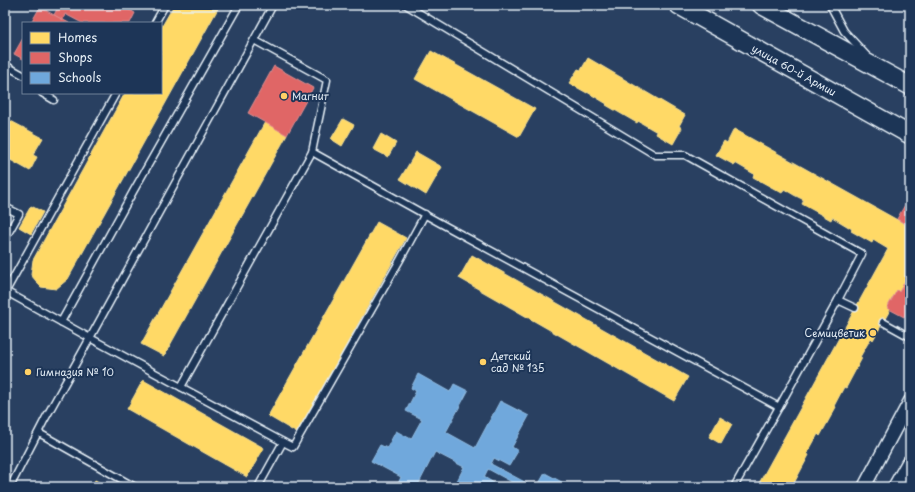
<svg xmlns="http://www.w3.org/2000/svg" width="915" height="492" font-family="'Playpen Sans',sans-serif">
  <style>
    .homes { fill: #ffd966; stroke: #f8e092 }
    .shops { fill: #e06666; stroke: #e29092 }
    .schools { fill: #6fa8dc; stroke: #93bee4 }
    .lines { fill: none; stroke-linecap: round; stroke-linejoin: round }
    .lane-casing { stroke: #e8f1f8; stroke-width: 9 }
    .street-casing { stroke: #e8f1f8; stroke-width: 15 }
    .secondary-casing { stroke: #e8f1f8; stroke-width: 20 }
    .lane { stroke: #1d3557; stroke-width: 6 }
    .street { stroke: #1d3557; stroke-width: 12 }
    .secondary { stroke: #1d3557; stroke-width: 17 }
    .poi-dot { fill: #ffd166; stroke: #1d3557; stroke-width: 1.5 }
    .labels { text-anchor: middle; stroke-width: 4; stroke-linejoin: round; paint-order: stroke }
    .street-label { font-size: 10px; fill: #e8f1f8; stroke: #1d3557 }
    .poi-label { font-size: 10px; fill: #e8f1f8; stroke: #1d3557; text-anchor: start }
  </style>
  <rect width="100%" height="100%" fill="#294061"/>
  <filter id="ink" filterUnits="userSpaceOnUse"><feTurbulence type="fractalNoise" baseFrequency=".025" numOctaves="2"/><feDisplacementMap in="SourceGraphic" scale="8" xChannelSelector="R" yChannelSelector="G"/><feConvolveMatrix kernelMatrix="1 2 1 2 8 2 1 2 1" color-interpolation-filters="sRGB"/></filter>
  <g filter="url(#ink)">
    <g class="homes">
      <path d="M174 5H220L68 279 56 289 41 287 31 275 33 260 125 93H161V28Z"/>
      <path d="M431 51 535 109 519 137 415 79Z"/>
      <path d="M588 58 685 115 679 126 682 128 673 144 656 134 657 132 638 121 637 123 606 105 607 104 587 92V93L569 83 578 69 581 70Z"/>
      <path d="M7 119 43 138 33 155 37 157 30 171 5 157V122Z"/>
      <path d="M343 119 354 125 342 146 331 139Z"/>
      <path d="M265 122 287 135 164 356 141 344Z"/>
      <path d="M734 129 910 227V272L899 292 897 290 887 308 890 310 873 340 871 338 860 357 862 358 846 388 844 387 834 406 836 407 820 436 818 434 807 454 809 455 793 485 791 483 789 487H757L888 249 873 240 872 243 851 231 852 229 832 217 831 220 802 204 804 200 794 195 784 189 782 193 753 177 754 174 735 163 734 165 716 155 724 141 727 143Z"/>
      <path d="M381 134 396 143 388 157 373 149Z"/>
      <path d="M416 152 442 167 426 195 400 179Z"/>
      <path d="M31 206 43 212 31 234 19 227Z"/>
      <path d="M377 222 406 238 297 433 268 416Z"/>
      <path d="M472 255 688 377 674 401 459 278Z"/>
      <path d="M143 380 264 448 247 477 127 409Z"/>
      <path d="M720 417 732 424 721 444 709 437Z"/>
      <path d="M95 480 108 487H92Z"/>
      <path d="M326 482 336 487H323Z"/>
    </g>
    <g class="shops">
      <path d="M59 5H121L135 13 130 23H82L65 14 63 20 54 15Z"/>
      <path d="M40 7 54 15 69 23H31Z"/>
      <path d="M23 38V59L14 54Z"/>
      <path d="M274 66 313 88 287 135 248 113Z"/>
      <path d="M906 203 910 206V227L897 219Z"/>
      <path d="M910 272V306L904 317 887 308 897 290 899 292Z"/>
    </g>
    <g class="schools">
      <path d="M418 374 450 392 454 384 468 391 446 432 475 448 500 401 529 416 512 447 518 451 509 466 494 458 491 464 534 487H521L488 469 484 477 499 486V487H454L464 467 435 452 417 487H404L398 484 401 477 371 461 380 445 387 448 396 431 411 439 422 419 406 411 416 391 411 388Z"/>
      <path d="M545 473 571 487H537Z"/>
    </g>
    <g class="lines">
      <defs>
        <g id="lane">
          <path d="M830 5 844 31 867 56"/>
          <path d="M155 23 165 5"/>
          <path d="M5 65 23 75"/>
          <path d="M42 93 54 100"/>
          <path d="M312 152 440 223 779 407 838 300 862 254 685 155H655L406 5"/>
          <path d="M5 207 19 214 5 239"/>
          <path d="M5 291 90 338 283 442 258 487"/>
          <path d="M6 291 116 93"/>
          <path d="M838 300 855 308"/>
          <path d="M61 322 134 190 239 5"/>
          <path d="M883 322 910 337"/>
          <path d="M181 387 312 152 327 80 254 40"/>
          <path d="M39 433 135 487"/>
          <path d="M283 442 293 447 400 260 425 214"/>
          <path d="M10 487 45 419 90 338 273 5"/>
          <path d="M734 487 779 407"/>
        </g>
        <path id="street" d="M864 487 910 401"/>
        <g id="secondary">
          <path d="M678 5 910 135"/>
          <path d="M761 5 910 86"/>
          <path d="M897 487 910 464"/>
        </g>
      </defs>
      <use href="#lane" class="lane-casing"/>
      <use href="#street" class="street-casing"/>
      <use href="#secondary" class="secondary-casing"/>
      <use href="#lane" class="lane"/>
      <use href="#street" class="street"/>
      <use href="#secondary" class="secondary"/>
    </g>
  </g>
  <g class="poi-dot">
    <circle cx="284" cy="96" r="4"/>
    <circle cx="873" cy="333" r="4"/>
    <circle cx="483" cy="362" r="4"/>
    <circle cx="28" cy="372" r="4"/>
  </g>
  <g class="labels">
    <g class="street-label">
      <text transform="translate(794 70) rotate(29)" y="4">улица 60-й Армии</text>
    </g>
    <g class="poi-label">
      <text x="292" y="100">Магнит</text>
      <text x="865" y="337" text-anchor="end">Cемицветик</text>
      <text x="491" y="360">Детский<tspan x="491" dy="12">сад № 135</tspan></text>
      <text x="36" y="376">Гимназия № 10</text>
    </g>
  </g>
  <rect width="915" height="492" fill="none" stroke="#1d3557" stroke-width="20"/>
  <rect x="10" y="10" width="895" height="472" fill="none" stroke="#e8f1f8" stroke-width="1.5" filter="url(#ink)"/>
  <rect x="22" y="22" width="140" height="72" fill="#1d3557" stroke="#6e8097"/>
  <rect x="30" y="32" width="20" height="12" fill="#ffd966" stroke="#6e8097"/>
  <text x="58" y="42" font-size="12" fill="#e8f1f8">Homes</text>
  <rect x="30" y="52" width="20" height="12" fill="#e06666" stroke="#6e8097"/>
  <text x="58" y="62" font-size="12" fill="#e8f1f8">Shops</text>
  <rect x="30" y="72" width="20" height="12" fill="#6fa8dc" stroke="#6e8097"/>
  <text x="58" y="82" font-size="12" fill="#e8f1f8">Schools</text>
</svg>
